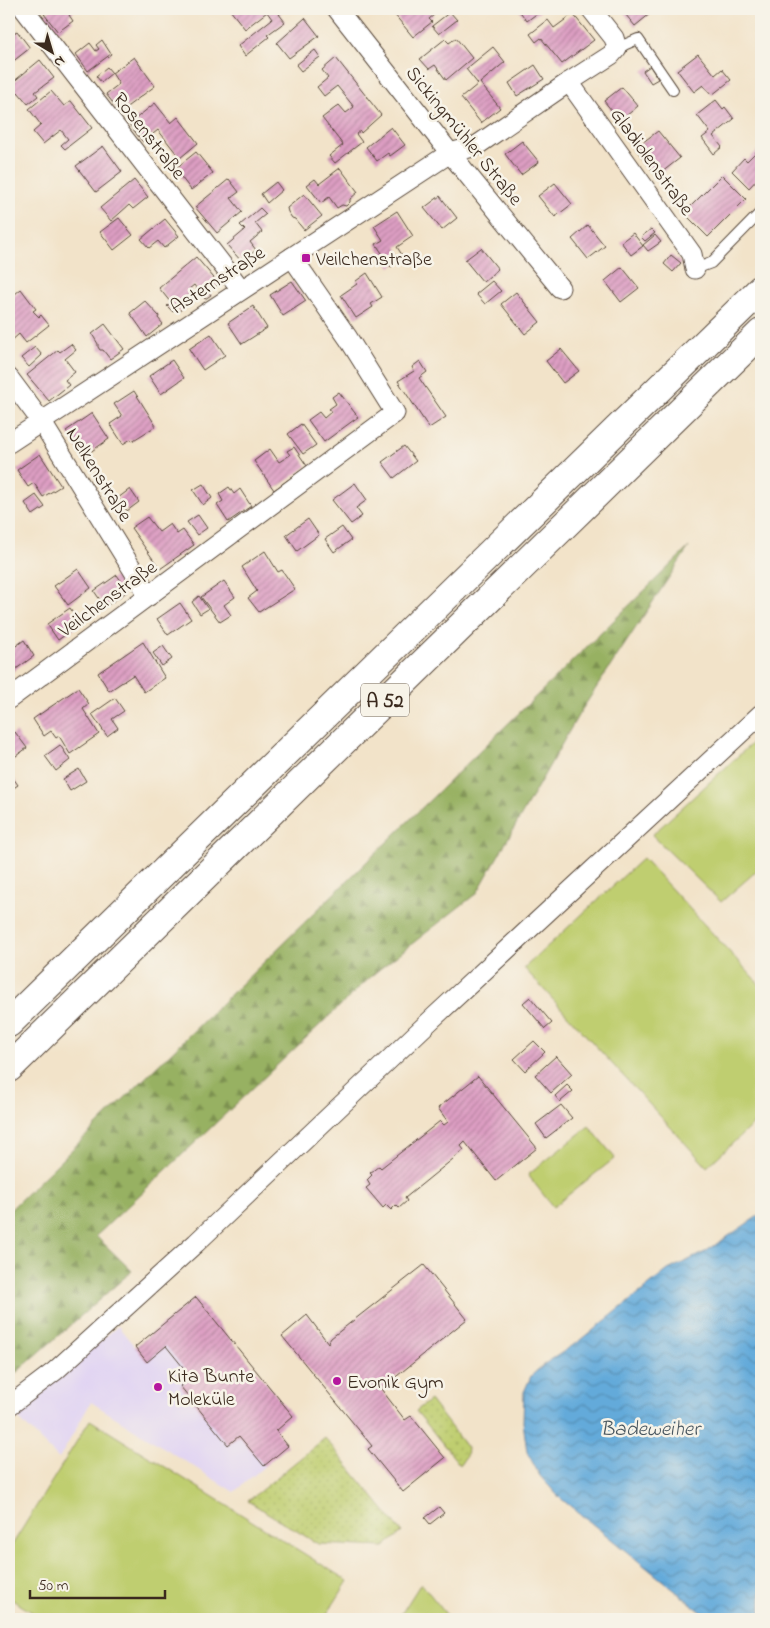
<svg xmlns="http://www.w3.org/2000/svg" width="770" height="1628" font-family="'Indie Flower',sans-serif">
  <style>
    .built { fill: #e1d4f3 }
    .grass { fill: url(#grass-dots); stroke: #7d7c47 }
    .forest { fill: url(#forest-firs); stroke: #696e40 }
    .pitch { fill: #bfce70; stroke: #7d7c47 }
    .water { fill: url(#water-waves); stroke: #4f6a7c }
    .building { fill: url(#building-hatch) }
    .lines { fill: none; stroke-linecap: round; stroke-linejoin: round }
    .service-casing { stroke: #564638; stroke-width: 12 }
    .minor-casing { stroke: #564638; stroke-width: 21 }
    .motorway-casing { stroke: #564638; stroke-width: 30 }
    .service { stroke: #fff; stroke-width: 10 }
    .minor { stroke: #fff; stroke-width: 19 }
    .motorway { stroke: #fff; stroke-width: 28 }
    .poi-dot { fill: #b5179e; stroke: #f7f3e8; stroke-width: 2 }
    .labels { text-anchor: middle; stroke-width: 5; stroke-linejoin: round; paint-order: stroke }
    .shield { fill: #f7f3e8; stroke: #73665b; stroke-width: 1 }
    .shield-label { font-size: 19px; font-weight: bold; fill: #3b2a1e }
    .street-label { font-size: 20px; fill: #3b2a1e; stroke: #f7f3e8 }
    .poi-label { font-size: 20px; fill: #3b2a1e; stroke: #f7f3e8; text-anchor: start }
    .water-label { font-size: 21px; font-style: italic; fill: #495760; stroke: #f7f3e8 }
  </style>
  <defs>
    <pattern id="grass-dots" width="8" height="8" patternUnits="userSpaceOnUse" patternTransform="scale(1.25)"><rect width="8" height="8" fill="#bfce70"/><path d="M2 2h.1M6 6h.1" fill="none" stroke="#a5b161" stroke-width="1.8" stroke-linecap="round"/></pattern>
    <pattern id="forest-firs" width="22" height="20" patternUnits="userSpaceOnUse" patternTransform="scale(1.25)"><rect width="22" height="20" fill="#97b162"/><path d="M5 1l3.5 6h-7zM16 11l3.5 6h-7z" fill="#7c9050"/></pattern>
    <pattern id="water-waves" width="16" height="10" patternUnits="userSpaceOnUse" patternTransform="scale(1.25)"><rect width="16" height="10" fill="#63aada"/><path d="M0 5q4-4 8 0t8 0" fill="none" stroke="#538bb0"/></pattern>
    <pattern id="building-hatch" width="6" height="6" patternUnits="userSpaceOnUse" patternTransform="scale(1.25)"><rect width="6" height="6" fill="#dd9ec3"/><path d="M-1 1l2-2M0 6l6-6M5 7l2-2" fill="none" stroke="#b4819e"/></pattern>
  </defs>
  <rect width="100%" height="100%" fill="#f7f3e8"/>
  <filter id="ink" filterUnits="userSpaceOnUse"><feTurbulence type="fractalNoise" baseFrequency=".02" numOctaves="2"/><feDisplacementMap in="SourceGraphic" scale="10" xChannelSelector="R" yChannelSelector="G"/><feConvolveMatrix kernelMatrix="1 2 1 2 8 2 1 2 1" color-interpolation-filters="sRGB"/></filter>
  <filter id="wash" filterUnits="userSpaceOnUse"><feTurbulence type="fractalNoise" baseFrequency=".0096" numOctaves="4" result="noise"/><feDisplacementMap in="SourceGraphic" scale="20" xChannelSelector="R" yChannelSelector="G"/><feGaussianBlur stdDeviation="1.12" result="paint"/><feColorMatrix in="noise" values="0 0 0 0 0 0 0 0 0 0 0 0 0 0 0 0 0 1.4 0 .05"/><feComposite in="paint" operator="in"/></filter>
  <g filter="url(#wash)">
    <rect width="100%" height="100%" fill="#f2e3c9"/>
    <path class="built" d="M196 1297 293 1416 276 1431 288 1446 234 1492 91 1402 59 1459 14 1414 118 1326 135 1347Z"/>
    <g class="grass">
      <path d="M430 1400 467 1448 466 1456 460 1465 416 1411Z"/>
      <path d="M325 1438 402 1532 384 1547 318 1544 248 1501Z"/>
    </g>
    <path class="forest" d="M689 547 579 714 477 893 376 972 96 1236 132 1271 9 1379V1211Z"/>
    <g class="pitch">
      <path d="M761 735V867L721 902 652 835Z"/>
      <path d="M643 858 761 986V1117L707 1167 524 968Z"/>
      <path d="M589 1126 615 1158 553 1207 528 1175Z"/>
      <path d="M90 1420 348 1581 324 1619H43L9 1598V1550Z"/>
      <path d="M421 1583 450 1619H398Z"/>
    </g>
    <path class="water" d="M761 1214V1619H710L559 1497 540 1476 527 1452 523 1422 524 1392 531 1376 543 1365 581 1340 668 1270 705 1252Z"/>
    <g id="blocks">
      <g class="building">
        <path d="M52 9H77L69 15 73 21 58 32 44 14Z"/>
        <path d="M231 9H286L279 14 285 22 267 35 269 37 245 56 238 46 272 19 267 12 245 29 230 10Z"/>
        <path d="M401 9H428L434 15 429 19 432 22 413 37 394 14Z"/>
        <path d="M518 9H543L527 21Z"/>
        <path d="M621 9H656L635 26Z"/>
        <path d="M450 12 457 20 439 34 432 26Z"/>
        <path d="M573 14 594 40 562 64 541 38 536 42 530 34 548 20 554 28Z"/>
        <path d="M305 18 319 36 289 58 277 43Z"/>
        <path d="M17 31 30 48 11 63 9 60V37Z"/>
        <path d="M456 38 472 58 446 80 435 65 429 69 420 59 445 39 449 43Z"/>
        <path d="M102 40 111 54 88 71 76 54 90 43 96 51 99 49 96 45Z"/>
        <path d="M493 47 505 62 480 83 500 108 481 123 461 98 478 84 466 69Z"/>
        <path d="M315 50 320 57 301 71 296 65Z"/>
        <path d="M698 54 715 75 722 69 731 80 712 95 703 85 694 92 677 70Z"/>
        <path d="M134 57 155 86 120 112 106 94 119 84 112 73Z"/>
        <path d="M336 58 381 115 361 133 360 131 356 134 362 142 335 163 329 156 343 145 322 118 339 105 346 113 354 107 337 86 324 96 317 87 328 78 322 70Z"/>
        <path d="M40 60 54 78 35 92 38 96 28 104 18 92 17 93 14 90 15 88 12 83Z"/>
        <path d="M535 65 544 79 517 96 509 83Z"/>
        <path d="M650 66 658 79 651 83 643 71Z"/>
        <path d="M107 67 112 73 101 82 96 76Z"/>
        <path d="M622 87 638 106 620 121 604 101Z"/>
        <path d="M51 91 64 106 71 101 92 128 65 149 61 145 68 139 61 130 43 144 33 132 41 125 29 109Z"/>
        <path d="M716 100 723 109 725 107 734 119 713 136 722 147 714 154 702 138 710 132 697 115Z"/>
        <path d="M155 103 171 123 178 117 198 143 180 158 158 130 143 142 129 124Z"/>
        <path d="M391 127 405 145 390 156 388 153 377 161 366 147Z"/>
        <path d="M658 131 680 158 657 176 635 148Z"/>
        <path d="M522 141 539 162 521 175 505 154Z"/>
        <path d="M103 146 122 172 96 192 76 166Z"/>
        <path d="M761 147V175L749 188 732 171 744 158 747 161Z"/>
        <path d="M196 152 213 173 191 190 175 169Z"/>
        <path d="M340 168 358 192 350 199V202L346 206 342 205 337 208 329 197 321 203 307 185 315 179 319 184Z"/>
        <path d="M722 175 746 199 708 237 684 213Z"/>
        <path d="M229 179 239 192 231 198 242 212 217 233 195 207Z"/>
        <path d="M134 180 148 197 133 209 129 205 111 221 100 208Z"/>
        <path d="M276 182 282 190 267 203 261 194Z"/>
        <path d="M555 183 572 204 555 217 538 196Z"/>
        <path d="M304 194 322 216 304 230 295 219 292 218 288 212 287 208Z"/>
        <path d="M440 196 457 218 442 230 424 208Z"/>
        <path d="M260 208 266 214 255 223 262 232 250 242 256 250 242 262 227 245 245 230 240 225Z"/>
        <path d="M397 211 413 236 397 247 404 258 391 267 376 244 383 240 374 226Z"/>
        <path d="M119 218 133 235 114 250 100 232Z"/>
        <path d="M165 219 179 236 164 248 158 241 149 248 141 239Z"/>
        <path d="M588 225 605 246 588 259 572 239Z"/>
        <path d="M651 229 655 233 645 241 641 237Z"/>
        <path d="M633 233 643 246 631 255 621 242Z"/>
        <path d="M655 235 661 242 648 251 643 245Z"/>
        <path d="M481 248 498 269 483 282 465 260Z"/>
        <path d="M671 255 681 263 673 272 664 264Z"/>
        <path d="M196 257 219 284 209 292 211 295 205 299 194 285 189 289 191 291 188 293 194 299 178 312 176 309 173 312 167 306 171 303 159 288Z"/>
        <path d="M622 267 639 288 621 302 605 281Z"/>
        <path d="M367 273 382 297 371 304 373 307 356 318 341 295 357 284 356 281Z"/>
        <path d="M292 281 306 301 283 316 270 295Z"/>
        <path d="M492 281 501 291 485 304 476 294Z"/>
        <path d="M21 289 36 309 33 311 39 317 41 315 49 325 26 343 19 334 9 343V312L14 309 9 302V299Z"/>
        <path d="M516 292 540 322 525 334 501 304Z"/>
        <path d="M145 301 159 316 158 318 163 324 147 337 130 313Z"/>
        <path d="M253 306 267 328 242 344 228 323Z"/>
        <path d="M105 324 124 349 110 359 103 350H100L98 347V344L92 334Z"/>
        <path d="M211 334 225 355 203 370 189 349Z"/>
        <path d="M71 344 76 350 65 359 75 372 65 380 69 385 49 401 27 375 58 350 60 352Z"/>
        <path d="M35 347 42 355 29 367 21 358Z"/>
        <path d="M561 349 579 371 563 383 546 361Z"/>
        <path d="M172 360 184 378 161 394 149 376Z"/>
        <path d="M420 361 427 372 419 378 446 417 429 428 398 381 414 371 412 367Z"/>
        <path d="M134 391 156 426 132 441 131 439 123 444 110 424 122 416 114 404Z"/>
        <path d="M339 392 358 417 324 442 308 420 319 412 324 418 332 411 329 409 336 404 332 397Z"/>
        <path d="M92 413 109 439 83 457 66 431Z"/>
        <path d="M301 424 316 445 303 454 288 434Z"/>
        <path d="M404 446 416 461 394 478 382 462Z"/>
        <path d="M294 447 307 466 274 490 254 461 270 449 279 462 290 455 287 451Z"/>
        <path d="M40 454 61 486 43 497 34 483 28 487 17 470Z"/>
        <path d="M355 483 367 500 356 508 362 516 351 524 332 500Z"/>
        <path d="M203 484 212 498 203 505 193 490Z"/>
        <path d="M229 487 234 494 240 489 251 506 228 522 217 505 223 501 219 494Z"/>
        <path d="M130 489 139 502 127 511 118 498Z"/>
        <path d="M36 495 45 507 33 515 25 503Z"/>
        <path d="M198 515 207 528 197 535 187 522Z"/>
        <path d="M147 517 159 532 170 524 177 534 183 530 194 545 160 569 131 528Z"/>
        <path d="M308 519 319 535 297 551 286 535Z"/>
        <path d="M342 527 351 540 334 552 325 539Z"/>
        <path d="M265 551 278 572 282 570 295 589 259 612 248 598 257 591 242 567Z"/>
        <path d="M78 569 91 588 68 605 54 586Z"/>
        <path d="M117 575 128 591 105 607 94 591Z"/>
        <path d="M224 581 235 597 224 605 231 615 220 622 201 597Z"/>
        <path d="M199 596 208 609 200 614 192 602Z"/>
        <path d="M180 603 191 619 168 635 157 619Z"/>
        <path d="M70 608 81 624 58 640 47 624Z"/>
        <path d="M24 640 34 656 12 672 9 668V651Z"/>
        <path d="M143 642 165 678 144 692 133 675 109 691 98 673Z"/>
        <path d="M163 646 172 659 162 666 153 653Z"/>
        <path d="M78 688 89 704 83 709 99 734 70 754 59 736 56 738 51 731 44 736 33 719Z"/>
        <path d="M115 698 124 711 112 719 118 728 107 736 92 714Z"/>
        <path d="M15 732 27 748 9 761V737Z"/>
        <path d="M60 745 70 760 56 771 45 756Z"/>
        <path d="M79 769 86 781 70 791 63 779Z"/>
        <path d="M9 772 18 785 9 791Z"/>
        <path d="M530 997 552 1023 545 1029 523 1003Z"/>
        <path d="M534 1041 545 1052 525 1071 514 1059Z"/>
        <path d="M556 1056 572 1074 551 1093 535 1075Z"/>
        <path d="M478 1076 537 1148 496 1181 465 1142 461 1146 464 1150 405 1198 407 1201 399 1208 396 1205 391 1210 386 1205 383 1208 366 1188 370 1185 367 1180 372 1175 370 1173 379 1166 381 1168 440 1121 444 1125 448 1122 438 1108Z"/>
        <path d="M567 1085 573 1091 560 1102 555 1096Z"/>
        <path d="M561 1105 572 1118 546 1138 536 1124Z"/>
        <path d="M424 1265 467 1319 381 1389 405 1420 411 1416 445 1458 403 1492 368 1449 372 1446 282 1336 307 1315 328 1343 331 1338Z"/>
        <path d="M196 1297 293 1416 276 1431 288 1446 264 1466 239 1436 228 1445 180 1386 191 1377 166 1346 147 1362 135 1347Z"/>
        <path d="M439 1507 444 1513 430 1524 425 1518Z"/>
      </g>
    </g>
  </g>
  <g filter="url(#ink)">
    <use href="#blocks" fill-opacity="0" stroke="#564638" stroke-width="1"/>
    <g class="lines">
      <defs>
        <g id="service">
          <path d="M617 48 638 39 673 90"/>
          <path d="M695 269 711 263 761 212"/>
        </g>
        <g id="minor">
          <path d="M24 9 241 289"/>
          <path d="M337 9 450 153 560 288"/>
          <path d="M569 82 692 254 695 269"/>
          <path d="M9 378 41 421 149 596"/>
          <path d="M9 443 450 153 476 146 569 82 611 55 617 48 614 38 591 9"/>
          <path d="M9 699 395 413 348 338 292 257"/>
          <path d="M9 1406 55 1371 196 1243 432 1019 761 714"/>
        </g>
        <g id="motorway">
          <path d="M9 1023 761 289"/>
          <path d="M9 1068 761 333"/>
        </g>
      </defs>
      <use href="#service" class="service-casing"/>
      <use href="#minor" class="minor-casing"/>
      <use href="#motorway" class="motorway-casing"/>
      <use href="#service" class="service"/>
      <use href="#minor" class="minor"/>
      <use href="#motorway" class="motorway"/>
    </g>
  </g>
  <g class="poi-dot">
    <rect x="301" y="253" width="10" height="10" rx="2.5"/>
    <circle cx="337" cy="1381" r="5"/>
    <circle cx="158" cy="1387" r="5"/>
  </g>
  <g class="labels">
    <rect class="shield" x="361" y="683.5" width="48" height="33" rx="4"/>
    <g class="shield-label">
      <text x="385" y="707">A 52</text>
    </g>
    <g class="street-label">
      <text transform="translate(150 135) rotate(52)" y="7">Rosenstraße</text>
      <text transform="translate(465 135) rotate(51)" y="7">Sickingmühler Straße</text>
      <text transform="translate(653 161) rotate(54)" y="7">Gladiolenstraße</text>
      <text transform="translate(217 279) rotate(-33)" y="7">Asternstraße</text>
      <text transform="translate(100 474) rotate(58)" y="7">Nelkenstraße</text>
      <text transform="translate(107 598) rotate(-36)" y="7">Veilchenstraße</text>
    </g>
    <g class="poi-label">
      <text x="316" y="265">Veilchenstraße</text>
      <text x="168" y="1382">Kita Bunte<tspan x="168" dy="23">Moleküle</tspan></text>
      <text x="347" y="1388">Evonik Gym</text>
    </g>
    <g class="water-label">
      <text x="650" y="1435">Badeweiher</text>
    </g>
  </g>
  <rect width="770" height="1628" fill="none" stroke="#f7f3e8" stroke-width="30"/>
  <g transform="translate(52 52) rotate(142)" stroke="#f7f3e8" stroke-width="4" paint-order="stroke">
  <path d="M0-4L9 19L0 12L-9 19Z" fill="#3b2a1e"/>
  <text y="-8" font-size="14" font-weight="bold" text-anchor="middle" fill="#3b2a1e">N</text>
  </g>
  <path d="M30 1590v8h135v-8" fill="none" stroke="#3b2a1e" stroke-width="2.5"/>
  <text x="38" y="1590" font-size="15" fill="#3b2a1e" stroke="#f7f3e8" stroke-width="4" paint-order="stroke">50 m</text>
</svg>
